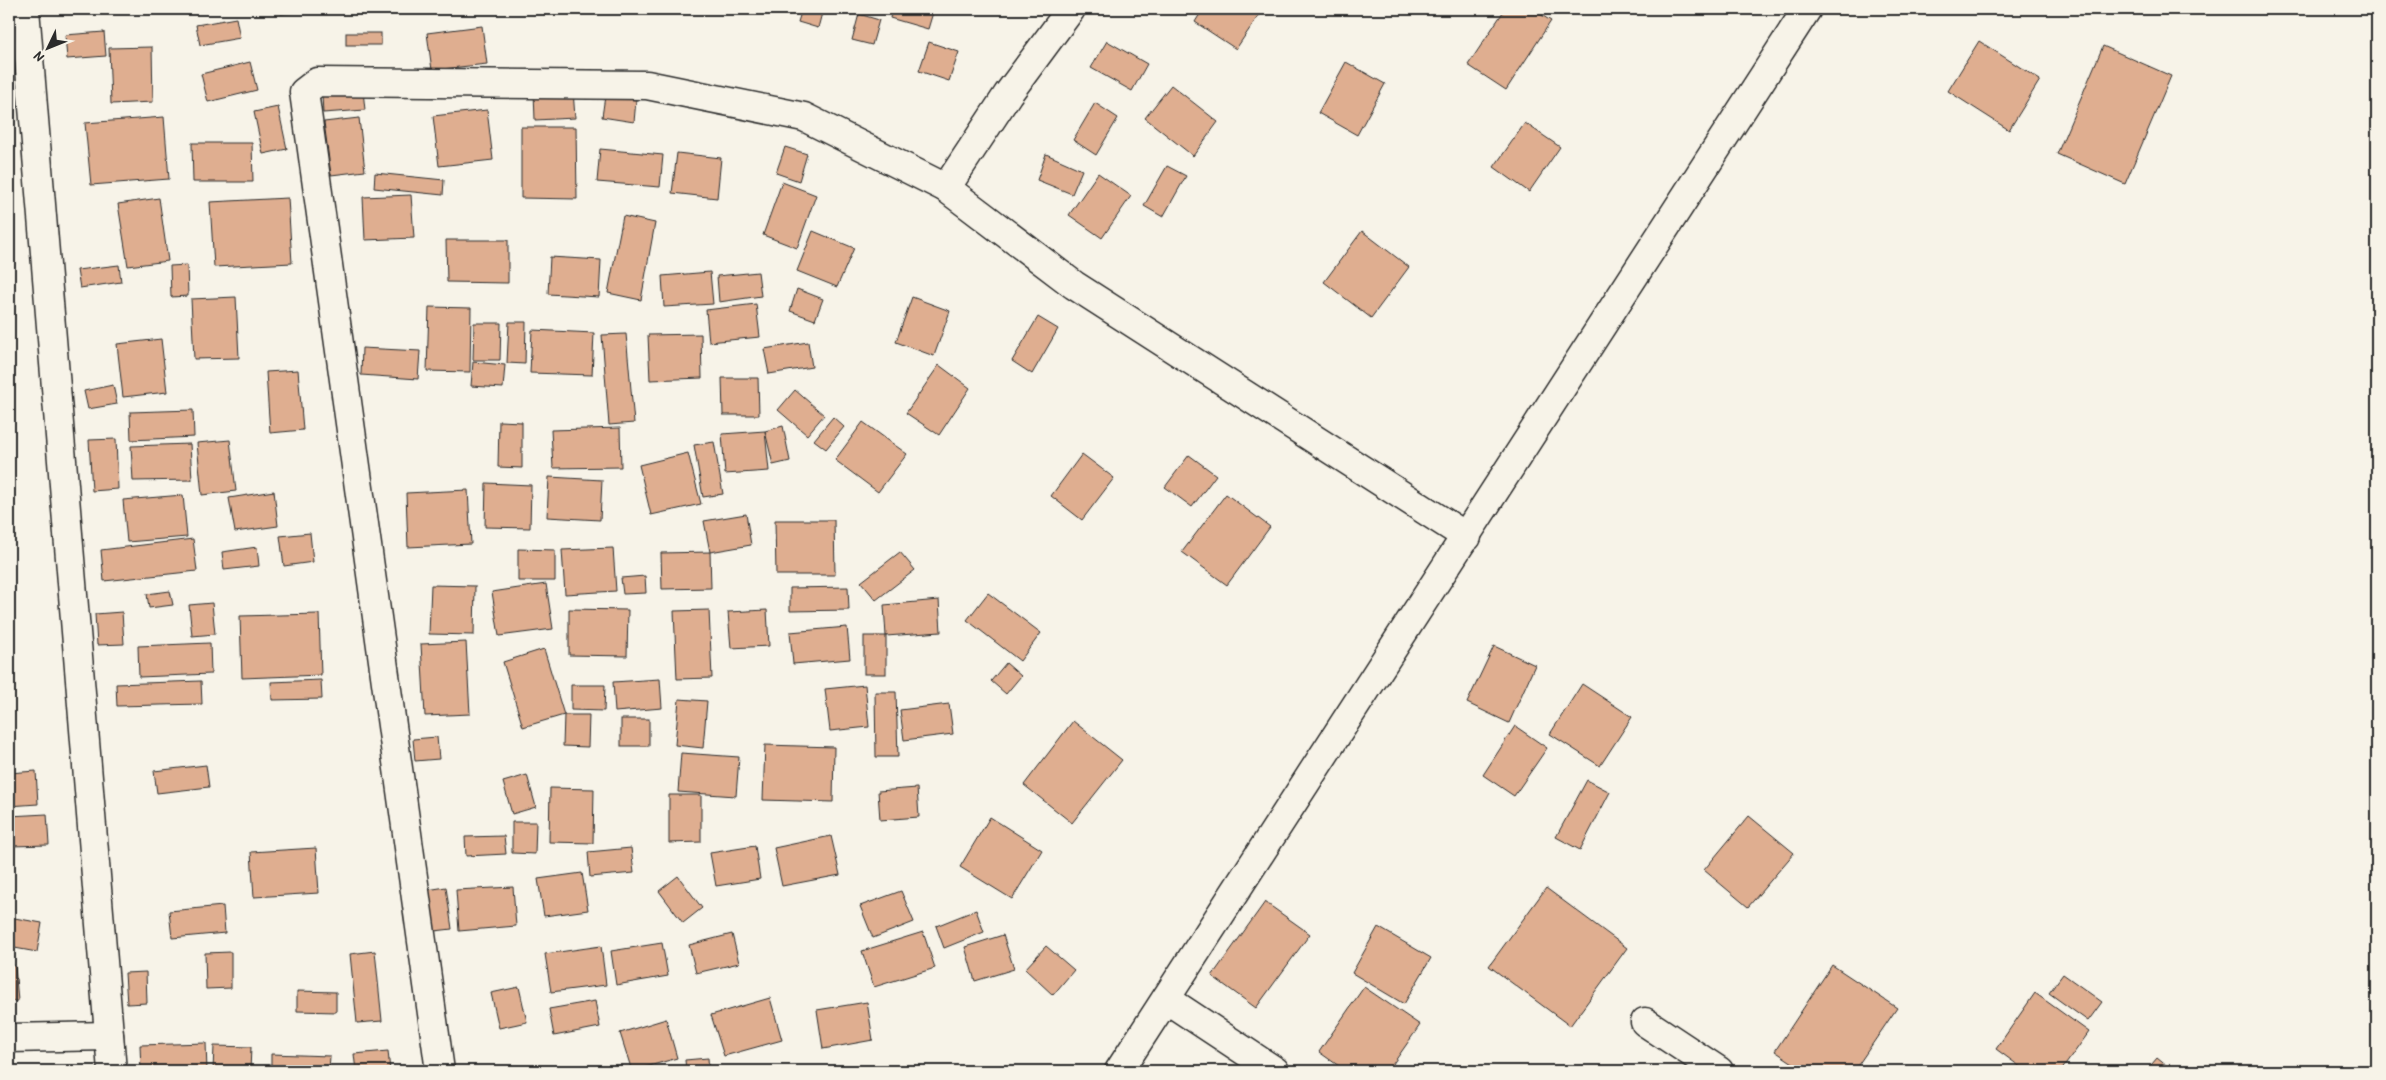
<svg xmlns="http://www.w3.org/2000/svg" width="2386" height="1080" font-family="'Patrick Hand',sans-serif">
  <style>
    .building { fill: #dfae90; stroke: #2b2b2b }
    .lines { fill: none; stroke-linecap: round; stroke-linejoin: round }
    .minor-casing { stroke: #2b2b2b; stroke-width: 31 }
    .tertiary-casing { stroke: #2b2b2b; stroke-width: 31 }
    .minor { stroke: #f7f3e8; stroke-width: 28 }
    .tertiary { stroke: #f7f3e8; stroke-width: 28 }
  </style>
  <rect width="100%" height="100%" fill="#f7f3e8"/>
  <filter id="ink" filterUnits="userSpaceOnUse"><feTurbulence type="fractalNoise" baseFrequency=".02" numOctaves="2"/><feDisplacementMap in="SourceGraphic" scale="10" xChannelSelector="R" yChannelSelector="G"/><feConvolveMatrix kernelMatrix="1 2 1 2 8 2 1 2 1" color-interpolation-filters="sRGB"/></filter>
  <g filter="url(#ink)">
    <g class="building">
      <path d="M280 9H314V10L281 14Z"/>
      <path d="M802 9H823L818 28 798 22Z"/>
      <path d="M892 9H934L928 29 890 18Z"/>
      <path d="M954 9H975L974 13Z"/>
      <path d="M1203 9H1263L1236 49 1195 22Z"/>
      <path d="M1505 9H1532L1551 21 1506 90 1468 65Z"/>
      <path d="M859 14 879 20 872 45 852 40Z"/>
      <path d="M236 18 240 38 200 45 196 25Z"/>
      <path d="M482 26 487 64 432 70 427 33Z"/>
      <path d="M104 32 106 56 67 59 65 35Z"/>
      <rect x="346" y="33" width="35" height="12"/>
      <path d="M1107 41 1147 64 1132 91 1091 68Z"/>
      <path d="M1979 41 2040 80 2009 130 1948 91Z"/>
      <path d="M929 42 959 52 949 81 919 71Z"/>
      <path d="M2103 46 2171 76 2125 184 2057 154Z"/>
      <path d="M152 47 153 102 111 104 109 48Z"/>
      <path d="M250 62 257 90 208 102 201 74Z"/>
      <path d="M1346 62 1385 84 1357 135 1318 113Z"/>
      <path d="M1171 85 1218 122 1193 156 1145 118Z"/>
      <path d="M573 90 575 118 535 120 534 92Z"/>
      <path d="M363 91 365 110 323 113 322 95Z"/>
      <path d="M605 96 636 100 634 122 602 117Z"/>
      <path d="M1095 103 1118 118 1096 155 1073 140Z"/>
      <path d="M278 107 287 149 263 154 254 112Z"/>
      <path d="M487 110 493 160 439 166 433 116Z"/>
      <path d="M164 117 169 179 91 185 85 123Z"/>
      <path d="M359 118 365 171 331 175 324 122Z"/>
      <path d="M1525 123 1560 147 1529 192 1494 167Z"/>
      <path d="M521 127H576L577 199 521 198Z"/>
      <path d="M192 143H252L253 182H193Z"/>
      <path d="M785 147 807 154 799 181 776 173Z"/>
      <path d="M600 149 663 155 660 187 597 182Z"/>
      <path d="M677 153 721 158 717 198 672 193Z"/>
      <path d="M1046 154 1082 170 1072 194 1037 180Z"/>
      <path d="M1167 166 1186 176 1163 217 1144 206Z"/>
      <path d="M375 173 444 180 443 195 374 188Z"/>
      <path d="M1098 173 1131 196 1102 238 1069 215Z"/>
      <path d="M782 182 816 195 797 248 763 235Z"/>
      <path d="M411 195 414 238 365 240 363 197Z"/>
      <path d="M159 198 168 261 128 266 118 204Z"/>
      <path d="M288 198 292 263 214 267 210 202Z"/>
      <path d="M623 216 655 223 641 300 608 293Z"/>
      <path d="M813 231 854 248 837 287 797 271Z"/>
      <path d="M1362 231 1409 267 1371 318 1324 282Z"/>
      <path d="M446 240H508V283L447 282Z"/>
      <path d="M550 257 601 260 599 297 548 294Z"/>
      <path d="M119 265 121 282 80 288 77 270Z"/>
      <path d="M187 265 188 296 171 297 170 266Z"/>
      <path d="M710 272 713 304 664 307 662 276Z"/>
      <path d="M758 272 761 296 719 302 717 276Z"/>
      <path d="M797 289 823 299 815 320 790 311Z"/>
      <path d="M236 297 239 358 194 359 191 299Z"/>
      <path d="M912 297 950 311 934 356 896 342Z"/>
      <path d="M756 304 760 337 709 342 706 310Z"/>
      <path d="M429 307 471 308 470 372 427 371Z"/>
      <path d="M1038 317 1058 329 1032 374 1012 361Z"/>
      <path d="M509 322H526L525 364 507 363Z"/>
      <path d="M474 323H501L500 360H473Z"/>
      <path d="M532 330 594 333 592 375 530 373Z"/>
      <path d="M626 334 634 423 609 425 602 335Z"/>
      <path d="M701 334 702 378 650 380 648 335Z"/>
      <path d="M161 339 167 392 123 397 117 344Z"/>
      <path d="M808 342 812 367 769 374 764 349Z"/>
      <path d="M362 348 420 351 418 379 361 375Z"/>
      <path d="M473 362 505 365 503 388 471 386Z"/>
      <path d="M939 365 970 388 939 435 906 413Z"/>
      <path d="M298 370 303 430 270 433 266 372Z"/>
      <path d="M722 378H758L759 415H723Z"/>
      <path d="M113 385 117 404 88 409 84 391Z"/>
      <path d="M795 390 824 415 807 435 778 410Z"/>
      <path d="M193 410 194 437 131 440 130 412Z"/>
      <path d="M833 417 844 427 826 449 814 440Z"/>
      <path d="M499 421 522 422V468L498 467Z"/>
      <path d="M863 422 907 454 878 492 835 460Z"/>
      <path d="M783 426 790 461 773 465 765 431Z"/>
      <path d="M620 428 621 467 553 468 551 430Z"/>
      <path d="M765 431 769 471 725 474 722 434Z"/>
      <path d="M116 439 118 489 92 491 89 440Z"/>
      <path d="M230 440 236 491 202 495 197 443Z"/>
      <path d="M714 442 723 494 703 497 694 445Z"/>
      <path d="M190 444 192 480 133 481 131 446Z"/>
      <path d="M688 453 701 504 651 515 639 465Z"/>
      <path d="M1082 454 1114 478 1082 520 1051 496Z"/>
      <path d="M1189 455 1216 475 1192 507 1165 487Z"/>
      <path d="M549 477 602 480 600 520 547 517Z"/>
      <path d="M486 483 531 485 530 528 485 527Z"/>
      <path d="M468 490 471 544 408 547 406 493Z"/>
      <path d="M274 491 278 526 235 532 229 498Z"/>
      <path d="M1226 494 1270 527 1227 585 1182 552Z"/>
      <path d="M183 495 187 537 127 542 123 500Z"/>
      <path d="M746 514 751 545 710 552 704 521Z"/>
      <path d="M775 520H834L835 575H776Z"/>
      <path d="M310 533 313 562 284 566 280 536Z"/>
      <path d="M193 539 197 571 104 581 101 550Z"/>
      <path d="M257 547 259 566 224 570 222 552Z"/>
      <path d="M613 548 616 591 565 594 562 550Z"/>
      <path d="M518 549 555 550V581H518Z"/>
      <path d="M710 552 711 588 662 589 661 553Z"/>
      <path d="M900 552 915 570 876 600 861 582Z"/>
      <path d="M645 576 646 593 623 594 621 578Z"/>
      <path d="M546 584 553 629 499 636 492 592Z"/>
      <path d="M431 585 475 586 474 635 429 634Z"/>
      <path d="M848 587 849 610 790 611V588Z"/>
      <path d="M170 591 173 605 149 608 147 594Z"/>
      <path d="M988 593 1041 633 1020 661 967 620Z"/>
      <path d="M939 600 941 632 886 636 884 605Z"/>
      <path d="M212 603 215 634 192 636 189 605Z"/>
      <path d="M569 609 628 610 627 656 569 655Z"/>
      <path d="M709 610 712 678 677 679 674 611Z"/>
      <path d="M767 610 769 646 731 648 728 612Z"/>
      <path d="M122 612 124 644 97 645 95 614Z"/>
      <path d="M319 614 321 675 242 678 240 616Z"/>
      <path d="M847 627 850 659 793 664 790 632Z"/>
      <rect x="864" y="636" width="22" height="38"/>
      <path d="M466 642 470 714 425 716 421 644Z"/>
      <path d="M210 643 211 674 139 677 138 646Z"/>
      <path d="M1494 646 1535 665 1509 723 1467 703Z"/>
      <path d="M544 649 564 715 523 727 503 662Z"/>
      <path d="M1006 663 1021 676 1006 694 991 681Z"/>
      <path d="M660 679 662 708 615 712 613 682Z"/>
      <path d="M321 680 322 699 272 700 271 682Z"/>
      <path d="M201 681 202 704 117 706 116 684Z"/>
      <path d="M1582 684 1632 717 1600 766 1550 734Z"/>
      <path d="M571 685H605L604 711 571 710Z"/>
      <path d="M865 685 869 727 830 731 825 689Z"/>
      <path d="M875 692H896L898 757H876Z"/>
      <path d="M679 699 707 701 703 748 675 745Z"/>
      <path d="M949 704 953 734 904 740 900 710Z"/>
      <path d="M564 715H589L588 747 563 746Z"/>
      <rect x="621" y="719" width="28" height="27"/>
      <path d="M1073 721 1122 760 1072 823 1024 785Z"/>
      <path d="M1515 726 1547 748 1514 796 1483 775Z"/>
      <path d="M437 737 439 759 415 761 413 739Z"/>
      <path d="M765 745 834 747 833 802 763 800Z"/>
      <path d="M681 753 739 757 736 796 678 792Z"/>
      <path d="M206 765 209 787 157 793 154 771Z"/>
      <path d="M36 771 38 804 9 806V773Z"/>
      <path d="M527 775 536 807 512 814 503 782Z"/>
      <path d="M1587 780 1610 792 1580 850 1556 837Z"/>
      <path d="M550 788 594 789 593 843 549 842Z"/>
      <path d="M917 788 919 817 880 820 878 791Z"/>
      <path d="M669 795H701V842L669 843Z"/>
      <path d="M47 814 49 845 11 846 9 816Z"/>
      <path d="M1749 816 1794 853 1748 907 1704 870Z"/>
      <path d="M990 817 1042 850 1012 899 960 867Z"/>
      <path d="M512 822H536L535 854 512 853Z"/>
      <path d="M504 836 506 854 466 856 465 837Z"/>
      <path d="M831 836 840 875 782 886 774 848Z"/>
      <path d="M755 846 760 879 716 886 710 853Z"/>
      <path d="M316 848 319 893 254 897 251 852Z"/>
      <path d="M631 848 634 873 590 877 588 852Z"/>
      <path d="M582 873 588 910 544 916 538 879Z"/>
      <path d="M678 876 702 908 683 923 659 891Z"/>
      <path d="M446 887 452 929 426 932 421 891Z"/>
      <path d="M513 887 516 926 459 931 456 890Z"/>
      <path d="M1546 888 1627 948 1570 1026 1489 966Z"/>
      <path d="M901 891 914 922 873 938 860 906Z"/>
      <path d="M1265 902 1310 934 1256 1008 1212 976Z"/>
      <path d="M223 906 225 933 172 938 169 911Z"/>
      <path d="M976 910 984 932 944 948 936 926Z"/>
      <path d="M9 917 42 923 37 952 9 947Z"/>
      <path d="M1378 927 1431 958 1404 1004 1352 973Z"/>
      <path d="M923 932 935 968 874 987 862 951Z"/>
      <path d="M732 934 739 963 696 973 689 945Z"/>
      <path d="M1003 935 1014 969 975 981 965 947Z"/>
      <path d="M662 943 668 976 616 985 611 951Z"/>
      <path d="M601 946 606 985 551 992 545 954Z"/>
      <path d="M1046 946 1074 970 1053 995 1025 969Z"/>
      <path d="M375 951 382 1021 357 1023 350 954Z"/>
      <path d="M231 952V988L206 989 205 953Z"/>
      <path d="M1832 965 1897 1008 1854 1071H1805L1775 1051Z"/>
      <path d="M9 966H15L18 1001H9Z"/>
      <path d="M146 972 147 1003 127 1004 125 973Z"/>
      <path d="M2063 974 2102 1002 2088 1021 2049 993Z"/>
      <path d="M519 987 527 1022 499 1028 491 993Z"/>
      <path d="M1364 987 1420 1025 1388 1071H1346L1319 1052Z"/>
      <path d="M297 991 336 992V1012L297 1011Z"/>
      <path d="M2035 993 2089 1032 2061 1071H2026L1996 1049Z"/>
      <path d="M770 998 782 1040 724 1056 711 1015Z"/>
      <path d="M595 1001 600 1027 554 1036 549 1009Z"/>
      <path d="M867 1002 873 1040 823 1049 817 1010Z"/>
      <path d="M666 1019 677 1058 632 1071 620 1033Z"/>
      <path d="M206 1043 207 1071H141L140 1045Z"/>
      <path d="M214 1046 251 1047 250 1071H213Z"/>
      <path d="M388 1051 390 1071H356L354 1054Z"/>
      <path d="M271 1054 330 1056 329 1071H271Z"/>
      <path d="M708 1058 709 1071H686L685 1060Z"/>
      <path d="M2157 1058 2173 1071H2146Z"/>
      <path d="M52 1069V1071H9V1070Z"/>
    </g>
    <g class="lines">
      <defs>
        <g id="minor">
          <path d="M946 188 1008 94 1071 9"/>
          <path d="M1166 999 1275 1071"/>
          <path d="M1645 1022 1719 1071"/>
          <path d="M9 1038 109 1036"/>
          <path d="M440 1071 304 92 317 82 647 85 804 117 946 188 1074 285 1467 537"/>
        </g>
        <g id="tertiary">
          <path d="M25 9 112 1071"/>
          <path d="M1119 1071 1807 9"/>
        </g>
      </defs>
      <use href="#minor" class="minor-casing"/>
      <use href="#tertiary" class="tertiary-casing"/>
      <use href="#minor" class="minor"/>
      <use href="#tertiary" class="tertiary"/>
    </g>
  </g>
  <rect width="2386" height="1080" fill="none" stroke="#f7f3e8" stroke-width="30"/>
  <rect x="15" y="15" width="2356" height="1050" fill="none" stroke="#2b2b2b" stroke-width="2" filter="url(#ink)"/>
  <g transform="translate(48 48) rotate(227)" stroke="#f7f3e8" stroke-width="4" paint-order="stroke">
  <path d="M0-4L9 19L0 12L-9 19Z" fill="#2b2b2b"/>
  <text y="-8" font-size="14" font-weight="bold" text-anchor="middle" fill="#2b2b2b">N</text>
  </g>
</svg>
